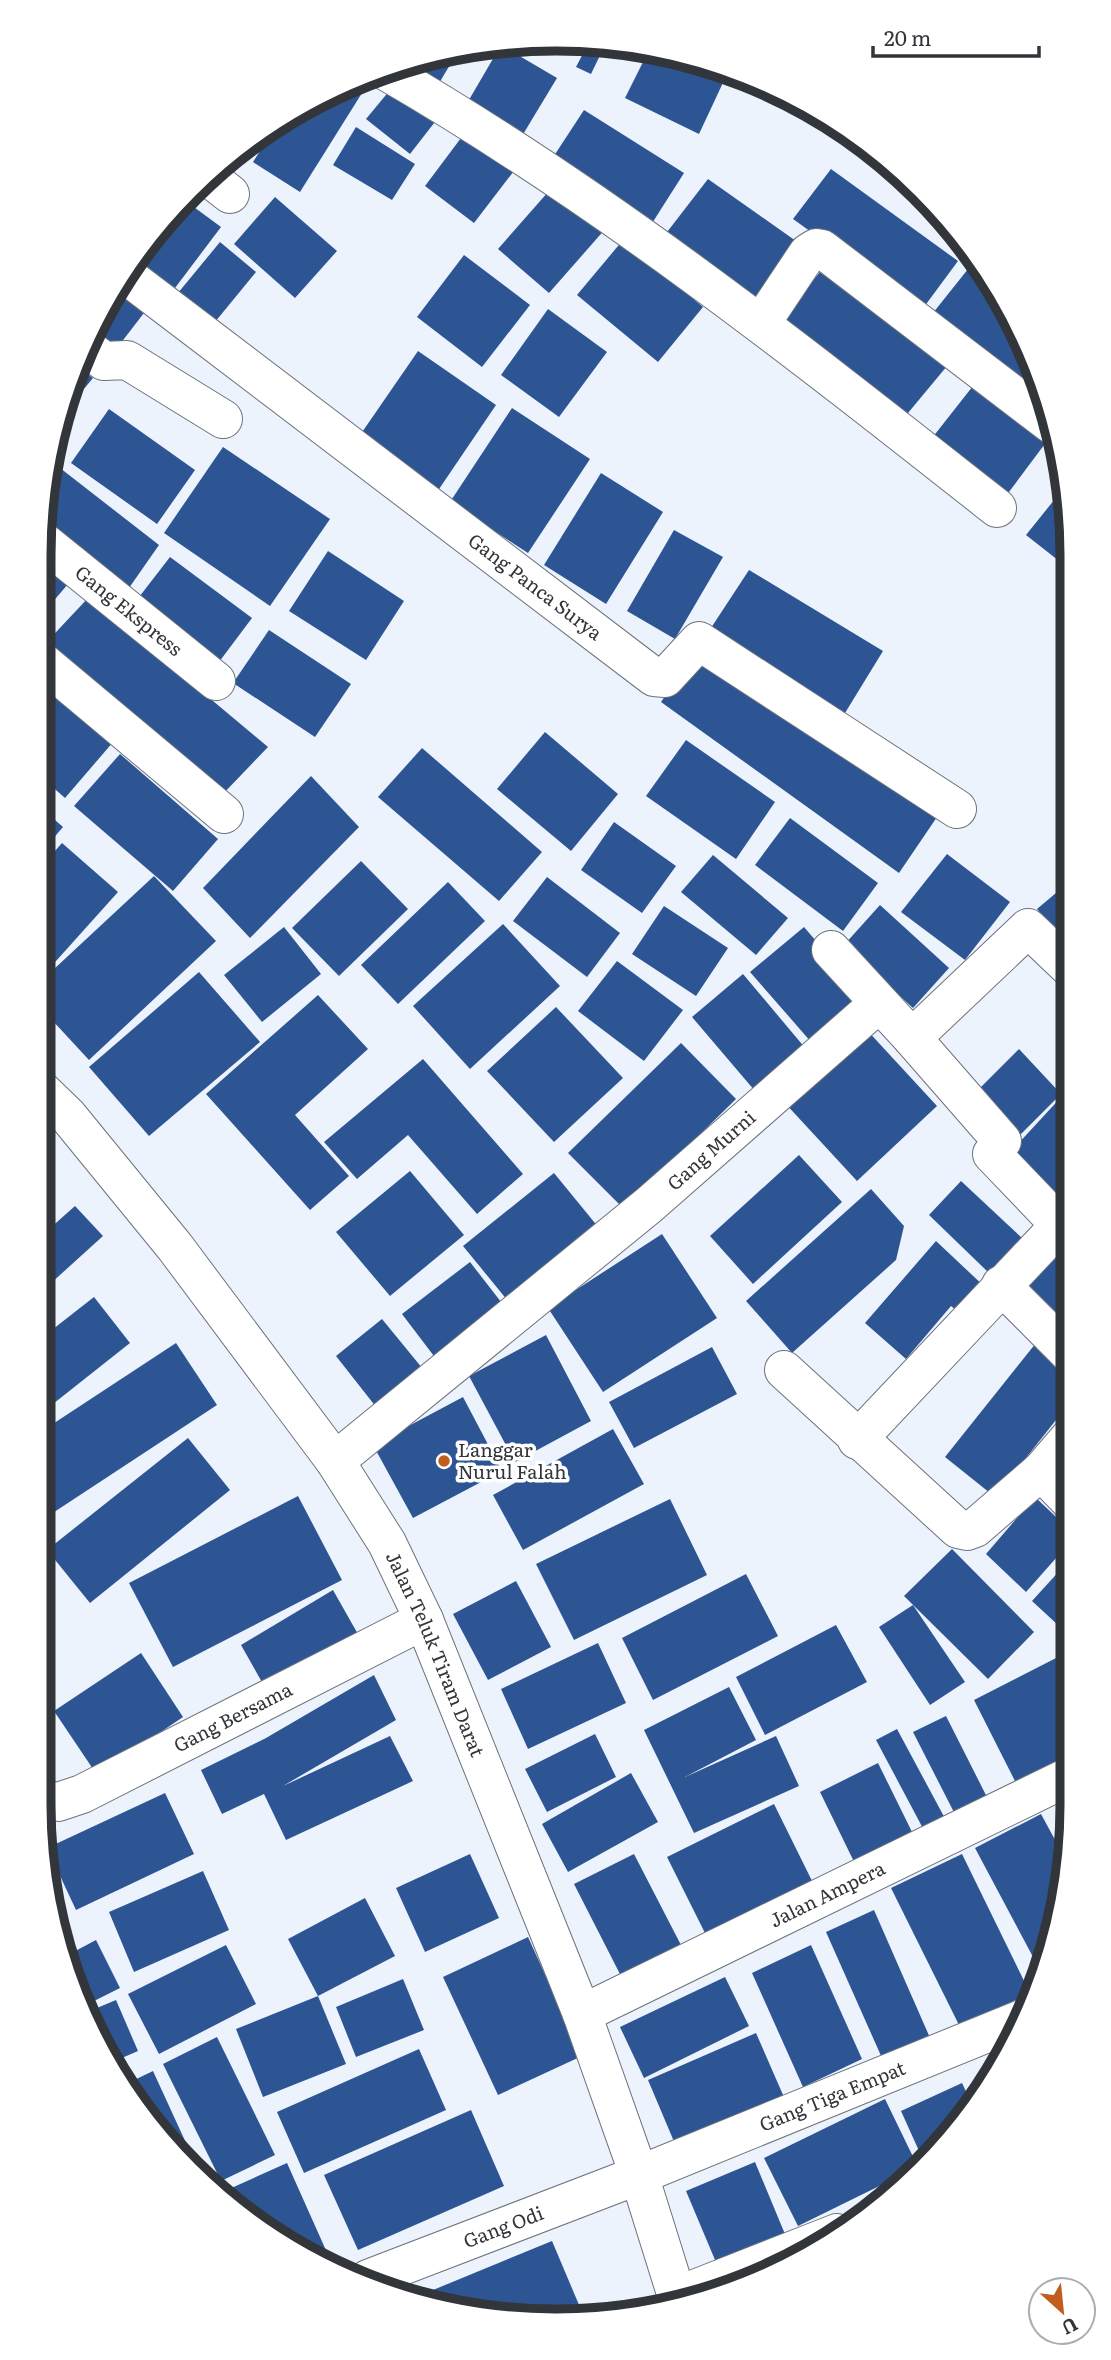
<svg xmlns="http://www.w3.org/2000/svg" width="1111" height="2360" font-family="Literata,serif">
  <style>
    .building { fill: #2d5594 }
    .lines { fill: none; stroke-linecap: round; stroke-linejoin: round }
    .street-casing { stroke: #6d737b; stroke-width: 40 }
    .secondary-casing { stroke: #6d737b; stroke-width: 40 }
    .street { stroke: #fff; stroke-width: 38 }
    .secondary { stroke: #fff; stroke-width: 38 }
    .poi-dot { fill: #bf5e1d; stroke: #fff; stroke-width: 2.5 }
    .labels { text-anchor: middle; stroke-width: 7; stroke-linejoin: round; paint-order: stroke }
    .street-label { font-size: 19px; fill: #323539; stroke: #fff }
    .poi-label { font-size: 19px; fill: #323539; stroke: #fff; text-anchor: start }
    .rim { fill: none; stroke: #323539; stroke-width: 9 }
  </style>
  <rect width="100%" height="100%" fill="#ecf3fd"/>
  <g class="building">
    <path d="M555 39 569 40 563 53 537 40Z"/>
    <path d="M589 42 606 43 591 74 576 67Z"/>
    <path d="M501 45 557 78 522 136 466 105Z"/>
    <path d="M460 48 435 90 395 67 454 49Z"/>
    <path d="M650 48 728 72 699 134 625 98Z"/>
    <path d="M357 78 367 85 300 192 253 162 280 119Z"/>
    <path d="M395 84 438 118 410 154 366 119Z"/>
    <path d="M584 110 684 173 649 228 548 165Z"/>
    <path d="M470 126 520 163 474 223 425 186Z"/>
    <path d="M356 127 415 164 392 200 333 165Z"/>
    <path d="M831 169 958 261 921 311 793 219Z"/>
    <path d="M899 174 949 224 948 226 891 184Z"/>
    <path d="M708 179 803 246 759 304 664 236Z"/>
    <path d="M556 183 607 227 549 293 498 249Z"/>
    <path d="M275 197 337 251 295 298 234 244Z"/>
    <path d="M183 199 221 227 175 288 134 258Z"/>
    <path d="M623 240 703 307 658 362 577 295Z"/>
    <path d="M220 242 256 272 215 322 178 293Z"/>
    <path d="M464 255 530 305 482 367 417 317Z"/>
    <path d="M976 259 1033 357 1048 414 929 318Z"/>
    <path d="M830 260 957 354 903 419 776 325Z"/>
    <path d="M116 286 147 309 117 348 93 330Z"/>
    <path d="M548 309 607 352 559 417 501 375Z"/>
    <path d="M418 351 496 405 435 495 356 441Z"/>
    <path d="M76 365 93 378 59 419Z"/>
    <path d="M980 377 1053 433 1000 504 925 447Z"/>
    <path d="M512 408 590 459 528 553 450 502Z"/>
    <path d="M109 409 195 470 157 524 71 463Z"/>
    <path d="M223 447 330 519 270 606 164 533Z"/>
    <path d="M60 468 159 545 122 598 41 533 45 487Z"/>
    <path d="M601 473 663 512 606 604 544 565Z"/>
    <path d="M1067 484 1068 488V568L1026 535Z"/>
    <path d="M674 530 723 557 675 639 627 611Z"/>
    <path d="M328 551 404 601 366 660 289 611Z"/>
    <path d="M170 557 252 618 219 662 136 601Z"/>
    <path d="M39 559 68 584 39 618Z"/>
    <path d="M749 570 883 651 845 713 707 634Z"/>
    <path d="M89 597 268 747 221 796 42 647Z"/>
    <path d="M269 630 351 684 315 737 233 683Z"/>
    <path d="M700 646 937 817 899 873 661 702Z"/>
    <path d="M39 678 114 741 65 798 39 775Z"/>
    <path d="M545 732 618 794 571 851 497 789Z"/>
    <path d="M686 740 775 802 736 859 646 796Z"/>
    <path d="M422 748 542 852 499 901 378 797Z"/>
    <path d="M120 754 218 839 173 891 74 806Z"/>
    <path d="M311 776 359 827 250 938 203 888Z"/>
    <path d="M39 806 63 827 39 855Z"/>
    <path d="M790 818 878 883 843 931 755 865Z"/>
    <path d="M614 822 676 866 642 913 581 870Z"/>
    <path d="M62 843 118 892 39 980V869Z"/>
    <path d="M947 854 1010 902 965 960 901 912Z"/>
    <path d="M713 855 788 918 756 955 681 892Z"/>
    <path d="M361 861 408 909 339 976 292 928Z"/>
    <path d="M154 876 216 941 89 1060 39 1006V983Z"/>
    <path d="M547 877 620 933 587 977 513 921Z"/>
    <path d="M448 882 485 921 398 1004 361 965Z"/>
    <path d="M1069 882 1070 948 1037 909Z"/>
    <path d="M880 905 949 968 913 1008 844 945Z"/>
    <path d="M664 906 728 948 696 996 632 954Z"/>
    <path d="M503 924 560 986 470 1069 413 1006Z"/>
    <path d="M284 927 321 974 262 1022 224 975Z"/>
    <path d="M804 927 865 998 812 1043 750 972Z"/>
    <path d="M617 961 683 1010 644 1061 578 1011Z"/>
    <path d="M199 972 260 1042 149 1136 89 1067Z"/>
    <path d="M743 974 806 1049 755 1091 692 1017Z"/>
    <path d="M318 995 368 1049 295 1115 349 1176 310 1210 206 1094Z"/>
    <path d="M556 1007 623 1078 554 1142 487 1071Z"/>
    <path d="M865 1028 937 1106 857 1181 784 1102Z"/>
    <path d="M681 1043 736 1099 624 1209 568 1153Z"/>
    <path d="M1019 1049 1061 1094 1012 1143 970 1098Z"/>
    <path d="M423 1059 523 1174 477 1214 408 1135 357 1179 324 1142Z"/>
    <path d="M1064 1094 1070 1099V1190L1055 1206 1004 1159Z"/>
    <path d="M799 1155 842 1202 753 1284 710 1236Z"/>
    <path d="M410 1171 464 1235 390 1296 336 1232Z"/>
    <path d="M554 1173 599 1228 508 1301 463 1246Z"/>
    <path d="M961 1181 1022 1238 989 1273 929 1215Z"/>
    <path d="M871 1189 904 1226 896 1260 792 1353 746 1301Z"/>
    <path d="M75 1206 103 1236 39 1294V1238Z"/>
    <path d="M1071 1231V1312L1056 1326 1011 1285Z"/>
    <path d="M662 1234 717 1318 603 1392 548 1308Z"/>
    <path d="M936 1241 987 1289 962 1315 951 1306 906 1359 865 1323Z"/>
    <path d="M470 1262 512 1316 443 1368 402 1314Z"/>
    <path d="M94 1297 130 1343 39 1415V1340Z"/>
    <path d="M382 1319 427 1374 380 1412 336 1356Z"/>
    <path d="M546 1335 591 1421 515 1462 469 1376Z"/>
    <path d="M176 1343 217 1405 39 1522V1433Z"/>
    <path d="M1036 1343 1071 1370V1401L995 1497 945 1457Z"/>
    <path d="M712 1347 737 1394 634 1448 609 1402Z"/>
    <path d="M463 1397 502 1471 413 1518 373 1445Z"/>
    <path d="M613 1429 644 1484 523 1550 493 1495Z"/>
    <path d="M188 1438 230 1490 90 1603 47 1550Z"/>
    <path d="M298 1496 342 1580 173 1667 129 1583Z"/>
    <path d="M1035 1497 1072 1532V1540L1026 1592 986 1554Z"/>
    <path d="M670 1499 707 1575 574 1640 536 1564Z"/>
    <path d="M952 1549 1034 1632 988 1679 904 1596Z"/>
    <path d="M1072 1557V1638L1032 1601Z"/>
    <path d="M746 1574 778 1636 653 1700 622 1638Z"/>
    <path d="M516 1581 551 1647 488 1680 453 1614Z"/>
    <path d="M333 1590 359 1636 267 1691 241 1645Z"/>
    <path d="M913 1605 965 1682 930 1705 879 1627Z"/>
    <path d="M836 1625 867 1682 765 1735 736 1677Z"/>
    <path d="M598 1643 626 1703 528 1749 501 1689Z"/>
    <path d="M141 1653 183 1717 97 1775 54 1711Z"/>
    <path d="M1062 1655 1072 1674V1757L1017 1785 974 1700Z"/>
    <path d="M374 1675 396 1720 283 1786 390 1736 413 1781 286 1840 264 1794 222 1814 201 1770 266 1738Z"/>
    <path d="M729 1687 756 1740 685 1777 776 1736 799 1786 694 1833 644 1730Z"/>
    <path d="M946 1716 993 1809 961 1826 913 1732Z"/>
    <path d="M897 1729 948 1824 927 1836 876 1740Z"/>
    <path d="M595 1734 616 1777 547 1812 525 1769Z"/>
    <path d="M878 1763 917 1842 859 1872 820 1792Z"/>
    <path d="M631 1773 658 1822 568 1872 542 1824Z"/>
    <path d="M165 1793 194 1854 76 1910 47 1848Z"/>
    <path d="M774 1804 817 1891 710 1943 667 1857Z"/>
    <path d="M1041 1814 1067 1862 1063 1905 1042 1974 975 1848Z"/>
    <path d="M470 1854 499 1918 425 1952 396 1888Z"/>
    <path d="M634 1854 682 1947 622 1978 574 1884Z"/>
    <path d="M962 1854 1030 1993 960 2027 891 1888Z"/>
    <path d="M203 1871 229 1930 134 1972 109 1912Z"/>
    <path d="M365 1898 395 1956 318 1996 288 1939Z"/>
    <path d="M874 1910 934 2047 886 2067 826 1932Z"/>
    <path d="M528 1937 582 2056 498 2095 443 1977Z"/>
    <path d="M96 1940 120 1988 82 2007 66 1971 64 1957Z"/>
    <path d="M226 1945 256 2004 159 2054 128 1994Z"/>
    <path d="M811 1945 862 2059 803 2087 752 1973Z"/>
    <path d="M725 1977 749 2026 644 2078 620 2027Z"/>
    <path d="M403 1979 424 2030 356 2057 336 2007Z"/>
    <path d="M318 1996 346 2064 263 2097 236 2029Z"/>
    <path d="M116 2000 138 2051 108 2064 85 2013Z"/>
    <path d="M756 2033 787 2104 678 2151 648 2080Z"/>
    <path d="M217 2037 275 2155 221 2181 163 2064Z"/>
    <path d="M419 2049 446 2110 304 2173 277 2112Z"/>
    <path d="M153 2071 192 2156 184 2160 167 2145 124 2085Z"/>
    <path d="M962 2083 971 2102 944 2146 924 2162 901 2111Z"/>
    <path d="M885 2099 918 2167 798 2226 764 2158Z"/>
    <path d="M471 2110 504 2186 358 2250 324 2175Z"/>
    <path d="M755 2162 787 2239 718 2267 686 2191Z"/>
    <path d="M287 2163 333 2266 297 2252 230 2197 227 2190Z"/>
    <path d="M552 2241 585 2319 555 2321 455 2312 416 2297Z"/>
  </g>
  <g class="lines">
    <defs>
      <g id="street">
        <path d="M384 70C602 196 799 352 997 508"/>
        <path d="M207 176 230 194"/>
        <path id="s1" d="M123 273 654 677 665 678 699 641 957 809"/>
        <path d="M762 322 808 253 816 248 822 249 1051 424"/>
        <path d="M84 346 104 361 127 360 223 419"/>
        <path id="s2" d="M40 539 216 681"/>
        <path d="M39 659 224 814"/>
        <path d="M831 950 912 1038 1028 928 1070 968"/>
        <path d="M1001 1285 1071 1355"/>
        <path d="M784 1370 958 1529 967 1531 975 1528 1041 1471 1071 1502"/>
        <path d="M857 1440 1060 1225 992 1154 1002 1141 912 1038"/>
        <path id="s3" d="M335 1461 649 1205 878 1004"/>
        <path d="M1041 1471 1071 1436"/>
        <path id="s4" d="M39 1798 58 1802 82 1794 424 1620"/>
        <path id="s5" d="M368 2279 639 2175 1024 2018"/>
        <path d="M677 2296 837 2233"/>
      </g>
      <g id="secondary">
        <path id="s6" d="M39 1088 68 1116 175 1247 335 1461 387 1543 424 1620 582 2014 639 2175 679 2303"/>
        <path id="s7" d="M582 2014 1072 1775"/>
      </g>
    </defs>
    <use href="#street" class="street-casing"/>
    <use href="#secondary" class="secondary-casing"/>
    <use href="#street" class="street"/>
    <use href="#secondary" class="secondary"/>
  </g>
  <circle class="poi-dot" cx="444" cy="1461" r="7"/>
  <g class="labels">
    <g class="street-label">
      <text dy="7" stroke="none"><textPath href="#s1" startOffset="518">Gang Panca Surya</textPath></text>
      <text dy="7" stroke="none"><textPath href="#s2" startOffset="114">Gang Ekspress</textPath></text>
      <text dy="7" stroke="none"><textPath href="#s3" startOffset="488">Gang Murni</textPath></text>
      <text dy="7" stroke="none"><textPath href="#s6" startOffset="695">Jalan Teluk Tiram Darat</textPath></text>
      <text dy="7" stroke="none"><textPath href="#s4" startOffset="214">Gang Bersama</textPath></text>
      <text dy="7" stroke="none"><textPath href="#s7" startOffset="273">Jalan Ampera</textPath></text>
      <text dy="7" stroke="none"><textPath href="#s5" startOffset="499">Gang Tiga Empat</textPath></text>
      <text dy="7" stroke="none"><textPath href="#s5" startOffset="145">Gang Odi</textPath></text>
    </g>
    <g class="poi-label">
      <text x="458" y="1457">Langgar<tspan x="458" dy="22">Nurul Falah</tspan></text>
    </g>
  </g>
  <path d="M0 0H1111V2360H0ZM555 51H556A504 504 0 0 1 1060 555V1805A504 504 0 0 1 556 2309H555A504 504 0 0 1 51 1805V555A504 504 0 0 1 555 51Z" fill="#fff" fill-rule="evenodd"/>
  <path class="rim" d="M555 51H556A504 504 0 0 1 1060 555V1805A504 504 0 0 1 556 2309H555A504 504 0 0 1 51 1805V555A504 504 0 0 1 555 51Z"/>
  <g transform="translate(1062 2311) rotate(153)"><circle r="33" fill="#ffffff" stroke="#adaeb0" stroke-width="2"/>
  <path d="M0-5L12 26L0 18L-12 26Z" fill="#bf5e1d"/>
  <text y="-10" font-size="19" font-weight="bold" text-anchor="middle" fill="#323539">U</text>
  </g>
  <path d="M873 46v10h166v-10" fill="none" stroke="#323539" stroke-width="3.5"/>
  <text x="884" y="46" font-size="21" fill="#323539" stroke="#ffffff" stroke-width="5" paint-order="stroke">20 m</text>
</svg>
